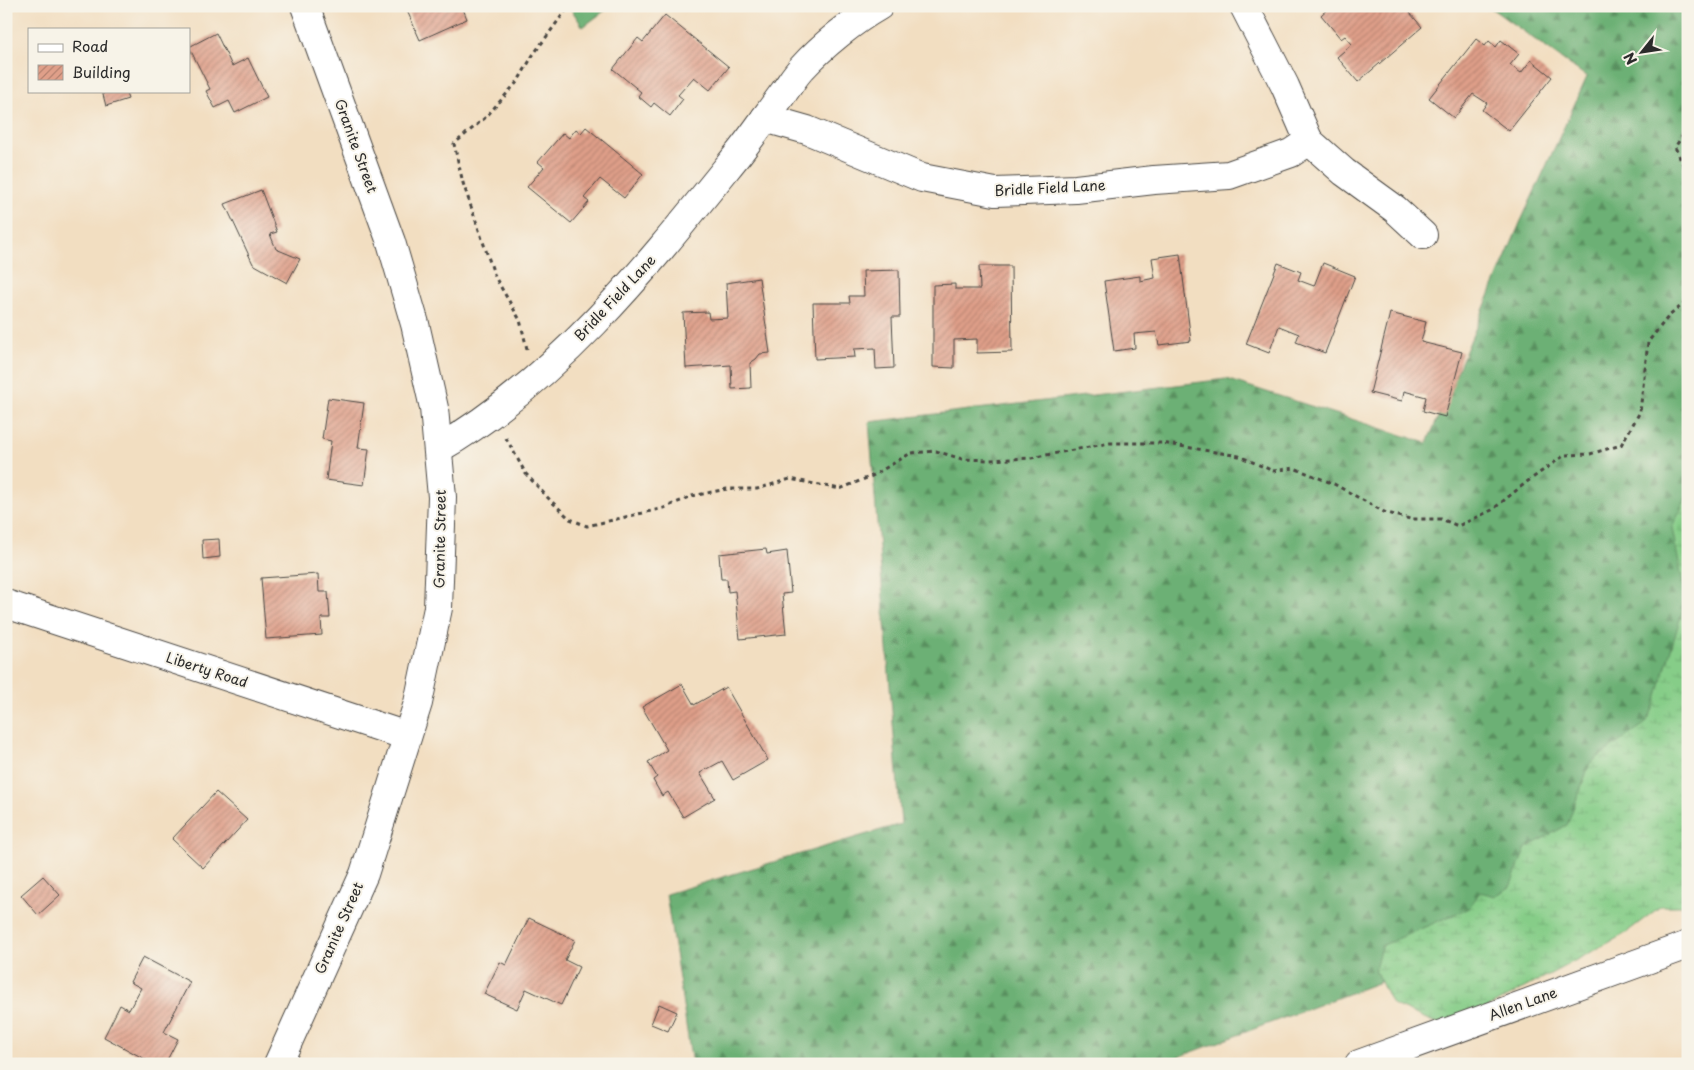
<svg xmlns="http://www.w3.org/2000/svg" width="1694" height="1070" font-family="'Playpen Sans',sans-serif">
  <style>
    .forest { fill: url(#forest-firs); stroke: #4c6e50 }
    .wetland { fill: url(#wetland-marsh); stroke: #587c5a }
    .building { fill: url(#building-hatch) }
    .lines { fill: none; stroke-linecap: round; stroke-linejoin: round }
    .street-casing { stroke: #494642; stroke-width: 30 }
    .path { stroke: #494642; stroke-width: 3; stroke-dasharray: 4 4; stroke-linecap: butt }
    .street { stroke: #fff; stroke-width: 28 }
    .labels { text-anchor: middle; stroke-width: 4; stroke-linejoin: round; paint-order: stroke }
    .street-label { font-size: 14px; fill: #2b2b2b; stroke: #f7f3e8 }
  </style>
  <defs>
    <pattern id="forest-firs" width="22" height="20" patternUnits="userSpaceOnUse" patternTransform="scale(1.25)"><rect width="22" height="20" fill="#6cb074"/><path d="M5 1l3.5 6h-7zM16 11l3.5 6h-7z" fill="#598f5f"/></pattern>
    <pattern id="wetland-marsh" width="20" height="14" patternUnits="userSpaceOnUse" patternTransform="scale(1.25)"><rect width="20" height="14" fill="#86cd88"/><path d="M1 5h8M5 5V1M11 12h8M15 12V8" fill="none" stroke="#74b076"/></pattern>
    <pattern id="building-hatch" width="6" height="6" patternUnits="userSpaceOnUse" patternTransform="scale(1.25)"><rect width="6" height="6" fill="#df9f89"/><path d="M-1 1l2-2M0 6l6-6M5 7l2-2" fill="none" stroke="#b58270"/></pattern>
  </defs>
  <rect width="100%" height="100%" fill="#f7f3e8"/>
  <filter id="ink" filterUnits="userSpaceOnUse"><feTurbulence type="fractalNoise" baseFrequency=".02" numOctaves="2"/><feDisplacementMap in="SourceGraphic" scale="10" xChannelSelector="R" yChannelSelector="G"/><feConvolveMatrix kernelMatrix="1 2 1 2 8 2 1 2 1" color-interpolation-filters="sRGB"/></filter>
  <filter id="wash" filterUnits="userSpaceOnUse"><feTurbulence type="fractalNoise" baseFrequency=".0096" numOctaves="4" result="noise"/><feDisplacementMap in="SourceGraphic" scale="20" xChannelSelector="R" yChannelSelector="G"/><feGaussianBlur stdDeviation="1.12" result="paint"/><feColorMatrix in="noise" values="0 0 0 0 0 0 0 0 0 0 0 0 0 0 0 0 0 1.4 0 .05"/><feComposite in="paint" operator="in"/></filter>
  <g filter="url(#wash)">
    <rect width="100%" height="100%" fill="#f2dec1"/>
    <g class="forest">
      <path d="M569 6H611L583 27Z"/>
      <path d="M1488 6H1688V867L1160 1064H692L666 894 901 824 869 422 1226 379 1427 443 1520 223 1587 77Z"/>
    </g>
    <path class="wetland" d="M1688 494V906H1661L1623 935 1459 1023 1438 1024 1392 1004 1375 970 1381 946 1469 908 1480 892 1495 896 1510 887 1526 848 1567 825 1590 763 1646 723 1653 709 1686 599 1672 528Z"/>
    <g id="blocks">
      <g class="building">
        <path d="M405 6H462L467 19 420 40Z"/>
        <path d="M1331 6H1391L1394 10 1398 6H1404L1422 27 1358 82 1337 57 1352 44 1345 36 1341 39 1321 15Z"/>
        <path d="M665 15 729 67 710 90 694 77 678 95 683 99 670 116 654 103 651 107 638 96 641 92 613 69 638 38 643 42Z"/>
        <path d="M216 33 232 66 248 58 267 97 235 113 229 101 215 108 206 91 210 89 189 47Z"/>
        <path d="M1476 39 1485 46 1489 41 1496 47 1501 40 1519 54 1510 65 1521 73 1531 60 1552 77 1509 131 1482 110 1487 103 1473 94 1454 118 1429 98Z"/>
        <path d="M102 91H125L128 99 106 106Z"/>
        <path d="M586 127 643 174 624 198 600 179 584 198 589 202 571 223 527 187 544 167 538 162 563 133 569 138 576 129 581 133Z"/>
        <path d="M261 190 277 232 270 234 276 249 300 259 287 283 253 264 225 204Z"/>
        <path d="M1180 254 1191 341 1159 345 1156 332 1134 334 1135 348 1114 351 1104 281 1140 276V281L1155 278 1152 258Z"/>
        <path d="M1278 263 1301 272 1298 280 1314 286 1323 263 1355 276 1325 353 1296 342 1299 334 1279 326 1269 353 1246 344Z"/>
        <path d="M979 266H1011L1012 352 977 353V339L954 340V368L933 367V285L955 284V289H980Z"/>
        <path d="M899 270 900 317H892L894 368 876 369 875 348 854 349 855 357 815 359 813 303H850L849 296H864L863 271Z"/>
        <path d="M759 278 770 353 760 354 756 359 750 363 751 388 732 389 731 365 686 368 683 313 708 312 709 319 728 318 726 283Z"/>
        <path d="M1390 313 1426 322 1421 342 1462 352 1445 417 1423 411 1426 397 1404 391 1402 401 1370 393Z"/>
        <path d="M328 398 364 403 358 448 369 449 364 485 326 480 331 441 322 439Z"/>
        <path d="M219 539 220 557 203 559 202 540Z"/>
        <path d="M766 549 767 554 787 551 791 593 782 594 786 634 740 639 735 591 728 592 727 579H721L719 554Z"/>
        <path d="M318 574 319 592H328L330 618H321L322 635 266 639 261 578Z"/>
        <path d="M682 684 694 705 726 687 768 760 733 780 722 761 700 773 715 798 683 817 668 792 662 796 653 780 657 777 648 762 667 750 642 707Z"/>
        <path d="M216 792 247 820 203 868 172 839Z"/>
        <path d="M43 876 60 895 38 915 21 895Z"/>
        <path d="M529 918 575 940 565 960 579 967 561 1005 526 989 517 1009 484 994 500 962 506 965Z"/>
        <path d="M143 957 190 982 164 1032 178 1039 165 1064H154L104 1037 120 1005 129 1010 141 988 130 982Z"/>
        <path d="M659 1004 677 1012 668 1031 651 1024Z"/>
      </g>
    </g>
  </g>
  <g filter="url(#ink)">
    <use href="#blocks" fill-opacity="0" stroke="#494642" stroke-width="1"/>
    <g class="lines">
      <defs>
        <g id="street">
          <path d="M765 118 807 130 922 178 995 192 1076 189 1154 180 1229 175 1291 153 1309 141 1285 86 1244 6"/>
          <path d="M1309 141 1344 172 1395 209 1423 235"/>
          <path d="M438 449C561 378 651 262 739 153 755 133 769 112 784 92 790 84 795 75 802 68 823 45 853 21 879 6"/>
          <path d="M6 604 407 736"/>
          <path d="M278 1064 364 874 418 703 438 608 442 497 434 408 415 324 391 242 305 6"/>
          <path d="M1359 1064 1688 945"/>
        </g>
      </defs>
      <use href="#street" class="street-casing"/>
      <g class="path">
        <path d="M1688 128 1675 147 1688 176"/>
        <path d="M527 349 520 320 495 277 463 183 454 144 486 117 518 81 533 55 569 6"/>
        <path d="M506 438 526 474 550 500 570 519 587 526 664 508 692 496 727 489H757L790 479 840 489 872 476 911 453 936 451 962 459 989 460 1031 458 1110 443H1162L1239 456 1273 471 1294 468 1334 484 1384 512 1410 519H1441L1458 526 1492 510 1528 481 1565 455 1590 454 1621 445 1640 412 1648 342 1668 317 1688 300"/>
      </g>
      <use href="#street" class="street"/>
    </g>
  </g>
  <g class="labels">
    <g class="street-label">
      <text transform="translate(356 146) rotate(70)" y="5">Granite Street</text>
      <text transform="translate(1050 188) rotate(-3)" y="5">Bridle Field Lane</text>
      <text transform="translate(615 298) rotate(-47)" y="5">Bridle Field Lane</text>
      <text transform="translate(440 539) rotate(-89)" y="5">Granite Street</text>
      <text transform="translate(207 670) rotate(18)" y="5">Liberty Road</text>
      <text transform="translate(339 928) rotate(-66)" y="5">Granite Street</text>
      <text transform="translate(1523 1004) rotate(-20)" y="5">Allen Lane</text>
    </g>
  </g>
  <rect width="1694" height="1070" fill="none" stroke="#f7f3e8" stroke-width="25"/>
  <rect x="28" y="28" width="162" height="65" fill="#f7f3e8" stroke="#a5a39c"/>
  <rect x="38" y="44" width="25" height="8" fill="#ffffff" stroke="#a5a39c"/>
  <text x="72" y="52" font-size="15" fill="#2b2b2b">Road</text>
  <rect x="38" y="65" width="25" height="15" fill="url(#building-hatch)" stroke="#a5a39c"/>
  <text x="72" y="78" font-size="15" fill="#2b2b2b">Building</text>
  <g transform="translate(1642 52) rotate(240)" stroke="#f7f3e8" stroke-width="4" paint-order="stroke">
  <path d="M0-4L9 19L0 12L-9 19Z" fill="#2b2b2b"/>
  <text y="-8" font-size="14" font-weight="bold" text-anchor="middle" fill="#2b2b2b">N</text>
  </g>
</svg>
